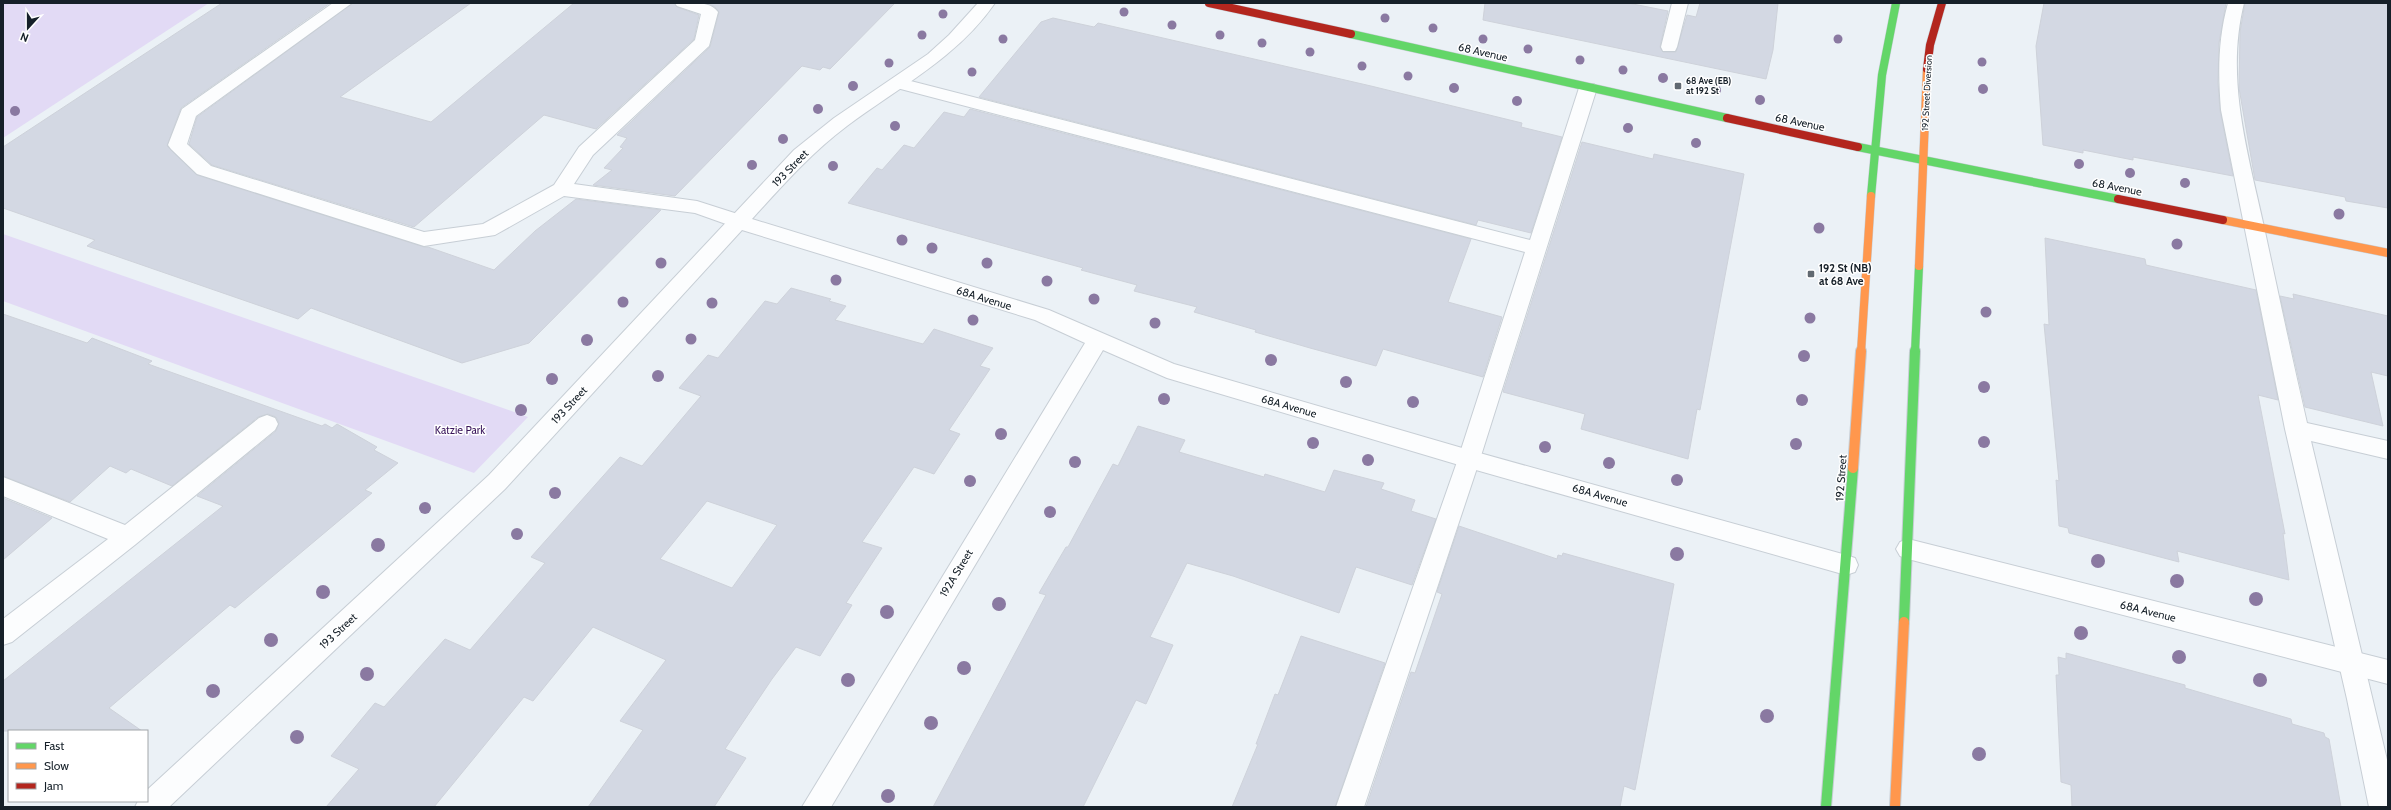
<svg xmlns="http://www.w3.org/2000/svg" width="2391" height="810" font-family="Cabin,sans-serif">
  <style>
    .green { fill: #e2daf5 }
    .building { fill: #d3d8e3; stroke: #ced2da; fill-rule: evenodd }
    .lines { fill: none; stroke-linecap: round; stroke-linejoin: round }
    .lane-casing { stroke: #c7ced5; stroke-width: 2 }
    .street-casing { stroke: #c7ced5; stroke-width: 2 }
    .fast-far1-casing { stroke: #c7ced5; stroke-width: 9 }
    .fast-casing { stroke: #c7ced5; stroke-width: 12 }
    .slow-far1-casing { stroke: #c7ced5; stroke-width: 9 }
    .slow-casing { stroke: #c7ced5; stroke-width: 12 }
    .jam-casing { stroke: #c7ced5; stroke-width: 9 }
    .lane { fill: #fcfdfe; fill-rule: evenodd }
    .street { fill: #fcfdfe; fill-rule: evenodd }
    .fast-far1 { stroke: #63d668; stroke-width: 8 }
    .fast { stroke: #63d668; stroke-width: 10 }
    .slow-far1 { stroke: #ff974d; stroke-width: 8 }
    .slow { stroke: #ff974d; stroke-width: 10 }
    .jam { stroke: #b3261e; stroke-width: 8 }
    .tree { fill: #8a79a1 }
    .poi-dot { fill: #616971; stroke: #fff; stroke-width: 1.5 }
    .labels { text-anchor: middle; stroke-width: 3; stroke-linejoin: round; paint-order: stroke }
    .far-poi-label { font-size: 9px; font-weight: bold; fill: #162029; stroke: #fff; text-anchor: start }
    .far-street-label { font-size: 9px; fill: #162029; stroke: #fff }
    .street-label { font-size: 11px; fill: #162029; stroke: #fff }
    .poi-label { font-size: 11px; font-weight: bold; fill: #162029; stroke: #fff; text-anchor: start }
    .park-label { font-size: 11px; fill: #3a165b; stroke: #fff }
  </style>
  <rect width="100%" height="100%" fill="#ebf1f6"/>
  <g class="green">
    <path d="M3 3H209L3 138Z"/>
    <path d="M3 234 500 407 528 417 474 473 3 301Z"/>
  </g>
  <g class="building">
    <path d="M222 3H330L181 108 167 146 197 175 424 247H428L494 270 535 231 576 199 661 210 529 343 462 363 311 308 298 319 87 246 95 240 3 208V147Z"/>
    <path d="M353 3H471L340 97 431 122 574 3H674L677 7 699 15 694 39 596 129 544 115 414 227 212 165 189 144 197 117Z"/>
    <path d="M707 3H895L830 69 823 67 820 70 802 66 675 196 593 185 612 170 604 168 623 148 620 147 627 138 617 135 710 47 719 12 715 7Z"/>
    <path d="M1485 3H1628L1668 11 1660 47 1663 52H1676L1687 15 1696 17 1700 3H1778L1773 50 1766 79 1483 20Z"/>
    <path d="M2044 3H2226L2219 43 2218 83 2220 110 2233 176 2133 157V160L2083 150V153L2043 145 2036 46Z"/>
    <path d="M2245 3H2388V208L2346 201 2345 197 2255 180 2239 88 2240 32Z"/>
    <path d="M1053 18 1094 27 1098 23 1371 86 1522 123 1521 127 1562 137 1531 233 1478 220 1476 225 979 97 1041 22Z"/>
    <path d="M970 109 1471 239 1448 302 1502 317 1483 377 1383 349 1376 366 1310 348 1255 332 1256 330 1194 312 1197 307 1134 291 1137 285 1081 270 1083 268 848 203 877 168 882 170 904 145 914 148 944 112 964 117Z"/>
    <path d="M1582 142 1653 159 1654 154 1744 174 1700 410 1697 409 1688 459 1581 429 1585 414 1503 392Z"/>
    <path d="M2045 238 2145 259 2146 265 2256 290 2278 400 2258 395 2285 534 2283 533 2289 580 2177 551 2179 562 2069 533 2068 528 2059 526 2056 480 2059 481 2044 324 2049 325Z"/>
    <path d="M791 288 831 299 829 301 846 306 835 320 923 344 934 329 993 348 980 366 990 369 949 430 960 434 934 474 914 467 862 542 882 548 846 603 852 605 820 656 796 647 772 679 725 749 746 758 714 807H588L643 730 620 721 666 660 593 627 533 701 524 697 434 807H326L359 769 331 756 375 703 384 707 445 639 470 650 545 563 531 557 620 457 642 466 701 396 679 388 708 355 718 358 765 301 777 304ZM707 501 777 525 732 588 660 559Z"/>
    <path d="M2293 294 2388 316V376L2371 372 2383 426 2305 407 2280 296 2294 299Z"/>
    <path d="M3 314 87 343 92 338 152 361 148 364 322 426 325 424 332 428 337 424 377 447 374 450 398 463 365 490 372 493 235 608 230 605 109 708 142 731H3V681L223 506 197 496 276 431 279 423 276 417 268 414 258 417 172 486 131 469 126 473 110 466 70 502 3 476Z"/>
    <path d="M1138 426 1185 440 1179 452 1264 477 1265 474 1325 492 1334 470 1384 483 1381 489 1415 500 1411 511 1436 519 1412 585 1356 567 1339 613 1233 576 1187 563 1150 637 1173 645 1146 704 1136 700 1083 807H933L1046 595 1039 593 1066 547H1068L1113 464 1118 466Z"/>
    <path d="M3 498 52 518 3 560Z"/>
    <path d="M1459 526 1557 559 1558 555 1562 556 1563 553 1674 584 1635 790 1624 786 1620 807H1366L1411 672 1415 673 1442 594 1437 592Z"/>
    <path d="M1301 636 1385 663 1335 807H1232L1258 744H1256L1275 694 1278 695Z"/>
    <path d="M2066 653 2185 685V688L2291 719 2292 724 2324 733 2325 737 2329 739 2341 807H2072L2071 785 2061 782 2056 675H2059L2058 657 2066 659Z"/>
  </g>
  <g class="lines">
    <defs>
      <g id="lane">
        <path d="M333 3H352L196 116 187 144 211 166 424 232 483 224 554 185 579 147 695 40 701 14 677 6 675 3C688 3 710 0 718 12L709 46 593 155 574 184 697 201 747 217 750 222 747 227 740 229 695 213 564 196 495 235 424 246 197 174 171 149 168 145 182 109Z"/>
        <path d="M1672 3H1688L1677 47 1675 51H1663L1661 47Z"/>
        <path d="M2228 3H2244C2225 79 2248 153 2264 227 2278 292 2292 358 2307 423L2388 441V459L2311 441 2388 764V807H2369L2347 699 2285 429 2221 110C2218 73 2218 39 2228 3Z"/>
        <path d="M899 78 1530 240 1579 88 1582 84H1594L1597 88 1480 459 1364 807H1336L1458 459 1525 252 893 87 890 83 893 79Z"/>
        <path d="M267 415 275 418 278 424 275 430 136 544 12 642 3 645V619L108 539 3 496V477L125 525 259 418Z"/>
      </g>
      <g id="street">
        <path d="M978 3H995C957 58 899 87 847 126 811 153 782 186 752 219L1049 310 1174 364 1469 450 1846 555 1855 558 1858 565 1855 572 1846 575 1469 468 1167 378 1103 350 831 807H802L1085 343 1035 320 742 230 505 489 169 807H135L138 801H147V790L489 475 794 150 834 118 928 54 949 35Z"/>
        <path d="M1908 539 2388 660V684L1908 559 1900 556 1896 549 1900 542Z"/>
      </g>
      <g id="fast-far1">
        <path d="M1351 34 1727 118"/>
        <path d="M1858 147 2118 199"/>
        <path d="M1871 196 1882 75 1896 3"/>
        <path d="M1915 352 1919 266"/>
      </g>
      <g id="fast">
        <path d="M1904 622 1915 351"/>
        <path d="M1826 807 1853 468"/>
      </g>
      <g id="slow-far1">
        <path d="M2223 220 2388 253"/>
        <path d="M1919 266 1927 69"/>
        <path d="M1861 352 1871 196"/>
      </g>
      <g id="slow">
        <path d="M1853 468 1861 351"/>
        <path d="M1895 807 1904 622"/>
      </g>
      <g id="jam">
        <path d="M1209 3 1351 34"/>
        <path d="M1927 69 1930 45 1942 3"/>
        <path d="M1727 118 1858 147"/>
        <path d="M2118 199 2223 220"/>
      </g>
    </defs>
    <use href="#lane" class="lane-casing"/>
    <use href="#street" class="street-casing"/>
    <use href="#fast-far1" class="fast-far1-casing"/>
    <use href="#fast" class="fast-casing"/>
    <use href="#slow-far1" class="slow-far1-casing"/>
    <use href="#slow" class="slow-casing"/>
    <use href="#jam" class="jam-casing"/>
    <use href="#lane" class="lane"/>
    <use href="#street" class="street"/>
    <use href="#fast-far1" class="fast-far1"/>
    <use href="#fast" class="fast"/>
    <use href="#slow-far1" class="slow-far1"/>
    <use href="#slow" class="slow"/>
    <use href="#jam" class="jam"/>
  </g>
  <g class="tree">
    <circle cx="1124" cy="12" r="4.5"/>
    <circle cx="943" cy="14" r="4.5"/>
    <circle cx="1385" cy="18" r="4.5"/>
    <circle cx="1172" cy="25" r="4.5"/>
    <circle cx="1433" cy="28" r="4.5"/>
    <circle cx="922" cy="35" r="4.5"/>
    <circle cx="1220" cy="35" r="4.5"/>
    <circle cx="1003" cy="39" r="4.5"/>
    <circle cx="1483" cy="39" r="4.5"/>
    <circle cx="1838" cy="39" r="4.5"/>
    <circle cx="1262" cy="43" r="4.5"/>
    <circle cx="1528" cy="49" r="4.5"/>
    <circle cx="1310" cy="52" r="4.5"/>
    <circle cx="1580" cy="60" r="4.5"/>
    <circle cx="1982" cy="62" r="4.5"/>
    <circle cx="889" cy="63" r="4.5"/>
    <circle cx="1362" cy="66" r="4.5"/>
    <circle cx="1623" cy="70" r="4.5"/>
    <circle cx="972" cy="72" r="4.5"/>
    <circle cx="1408" cy="76" r="4.5"/>
    <circle cx="1663" cy="78" r="5"/>
    <circle cx="853" cy="86" r="5"/>
    <circle cx="1454" cy="88" r="5"/>
    <circle cx="1983" cy="89" r="5"/>
    <circle cx="1716" cy="90" r="5"/>
    <circle cx="1760" cy="100" r="5"/>
    <circle cx="1517" cy="101" r="5"/>
    <circle cx="818" cy="109" r="5"/>
    <circle cx="15" cy="111" r="5"/>
    <circle cx="895" cy="126" r="5"/>
    <circle cx="1628" cy="128" r="5"/>
    <circle cx="783" cy="139" r="5"/>
    <circle cx="1696" cy="143" r="5"/>
    <circle cx="2079" cy="164" r="5"/>
    <circle cx="752" cy="165" r="5"/>
    <circle cx="833" cy="166" r="5"/>
    <circle cx="2130" cy="173" r="5"/>
    <circle cx="2185" cy="183" r="5"/>
    <circle cx="2339" cy="214" r="5.5"/>
    <circle cx="1819" cy="228" r="5.5"/>
    <circle cx="902" cy="240" r="5.5"/>
    <circle cx="2177" cy="244" r="5.5"/>
    <circle cx="932" cy="248" r="5.5"/>
    <circle cx="661" cy="263" r="5.5"/>
    <circle cx="987" cy="263" r="5.5"/>
    <circle cx="836" cy="280" r="5.5"/>
    <circle cx="1047" cy="281" r="5.5"/>
    <circle cx="1094" cy="299" r="5.5"/>
    <circle cx="623" cy="302" r="5.5"/>
    <circle cx="712" cy="303" r="5.5"/>
    <circle cx="1986" cy="312" r="5.5"/>
    <circle cx="1810" cy="318" r="5.5"/>
    <circle cx="973" cy="320" r="5.5"/>
    <circle cx="1155" cy="323" r="5.5"/>
    <circle cx="691" cy="339" r="5.5"/>
    <circle cx="587" cy="340" r="6"/>
    <circle cx="1804" cy="356" r="6"/>
    <circle cx="1271" cy="360" r="6"/>
    <circle cx="658" cy="376" r="6"/>
    <circle cx="552" cy="379" r="6"/>
    <circle cx="1346" cy="382" r="6"/>
    <circle cx="1984" cy="387" r="6"/>
    <circle cx="1164" cy="399" r="6"/>
    <circle cx="1802" cy="400" r="6"/>
    <circle cx="1413" cy="402" r="6"/>
    <circle cx="521" cy="410" r="6"/>
    <circle cx="1001" cy="434" r="6"/>
    <circle cx="1984" cy="442" r="6"/>
    <circle cx="1313" cy="443" r="6"/>
    <circle cx="1796" cy="444" r="6"/>
    <circle cx="1545" cy="447" r="6"/>
    <circle cx="1368" cy="460" r="6"/>
    <circle cx="1075" cy="462" r="6"/>
    <circle cx="1609" cy="463" r="6"/>
    <circle cx="1677" cy="480" r="6"/>
    <circle cx="970" cy="481" r="6"/>
    <circle cx="555" cy="493" r="6"/>
    <circle cx="425" cy="508" r="6"/>
    <circle cx="1050" cy="512" r="6"/>
    <circle cx="517" cy="534" r="6"/>
    <circle cx="378" cy="545" r="7"/>
    <circle cx="1677" cy="554" r="7"/>
    <circle cx="2098" cy="561" r="7"/>
    <circle cx="2177" cy="581" r="7"/>
    <circle cx="323" cy="592" r="7"/>
    <circle cx="2256" cy="599" r="7"/>
    <circle cx="999" cy="604" r="7"/>
    <circle cx="887" cy="612" r="7"/>
    <circle cx="2081" cy="633" r="7"/>
    <circle cx="271" cy="640" r="7"/>
    <circle cx="2179" cy="657" r="7"/>
    <circle cx="964" cy="668" r="7"/>
    <circle cx="367" cy="674" r="7"/>
    <circle cx="848" cy="680" r="7"/>
    <circle cx="2260" cy="680" r="7"/>
    <circle cx="213" cy="691" r="7"/>
    <circle cx="1767" cy="716" r="7"/>
    <circle cx="931" cy="723" r="7"/>
    <circle cx="297" cy="737" r="7"/>
    <circle cx="1979" cy="754" r="7"/>
    <circle cx="888" cy="796" r="7"/>
  </g>
  <g class="poi-dot">
    <rect x="1674" y="82" width="8" height="8" rx="2"/>
    <rect x="1807" y="270" width="8" height="8" rx="2"/>
  </g>
  <g class="labels">
    <g class="far-poi-label">
      <text x="1686" y="84">68 Ave (EB)<tspan x="1686" dy="10">at 192 St</tspan></text>
    </g>
    <g class="far-street-label">
      <text transform="translate(1927 93) rotate(-87)" y="3">192 Street Diversion</text>
    </g>
    <g class="street-label">
      <text transform="translate(1483 52) rotate(13)" y="4">68 Avenue</text>
      <text transform="translate(1800 122) rotate(12)" y="4">68 Avenue</text>
      <text transform="translate(790 168) rotate(-46)" y="4">193 Street</text>
      <text transform="translate(2117 187) rotate(11)" y="4">68 Avenue</text>
      <text transform="translate(984 298) rotate(17)" y="4">68A Avenue</text>
      <text transform="translate(569 405) rotate(-47)" y="4">193 Street</text>
      <text transform="translate(1289 406) rotate(16)" y="4">68A Avenue</text>
      <text transform="translate(1841 478) rotate(-86)" y="4">192 Street</text>
      <text transform="translate(1600 495) rotate(16)" y="4">68A Avenue</text>
      <text transform="translate(956 573) rotate(-59)" y="4">192A Street</text>
      <text transform="translate(2148 611) rotate(14)" y="4">68A Avenue</text>
      <text transform="translate(338 631) rotate(-43)" y="4">193 Street</text>
    </g>
    <g class="poi-label">
      <text x="1819" y="272">192 St (NB)<tspan x="1819" dy="13">at 68 Ave</tspan></text>
    </g>
    <g class="park-label">
      <text x="460" y="434">Katzie Park</text>
    </g>
  </g>
  <rect width="2391" height="810" fill="none" stroke="#162029" stroke-width="8"/>
  <rect x="8" y="730" width="140" height="72" fill="#ffffff" stroke="#a2a6a9"/>
  <rect x="16" y="743" width="20" height="6" fill="#63d668" stroke="#a2a6a9"/>
  <text x="44" y="750" font-size="12" fill="#162029">Fast</text>
  <rect x="16" y="763" width="20" height="6" fill="#ff974d" stroke="#a2a6a9"/>
  <text x="44" y="770" font-size="12" fill="#162029">Slow</text>
  <rect x="16" y="783" width="20" height="6" fill="#b3261e" stroke="#a2a6a9"/>
  <text x="44" y="790" font-size="12" fill="#162029">Jam</text>
  <g transform="translate(28 28) rotate(201)" stroke="#ffffff" stroke-width="3" paint-order="stroke">
  <path d="M0-3L7 15L0 10L-7 15Z" fill="#162029"/>
  <text y="-6" font-size="11" font-weight="bold" text-anchor="middle" fill="#162029">N</text>
  </g>
</svg>
